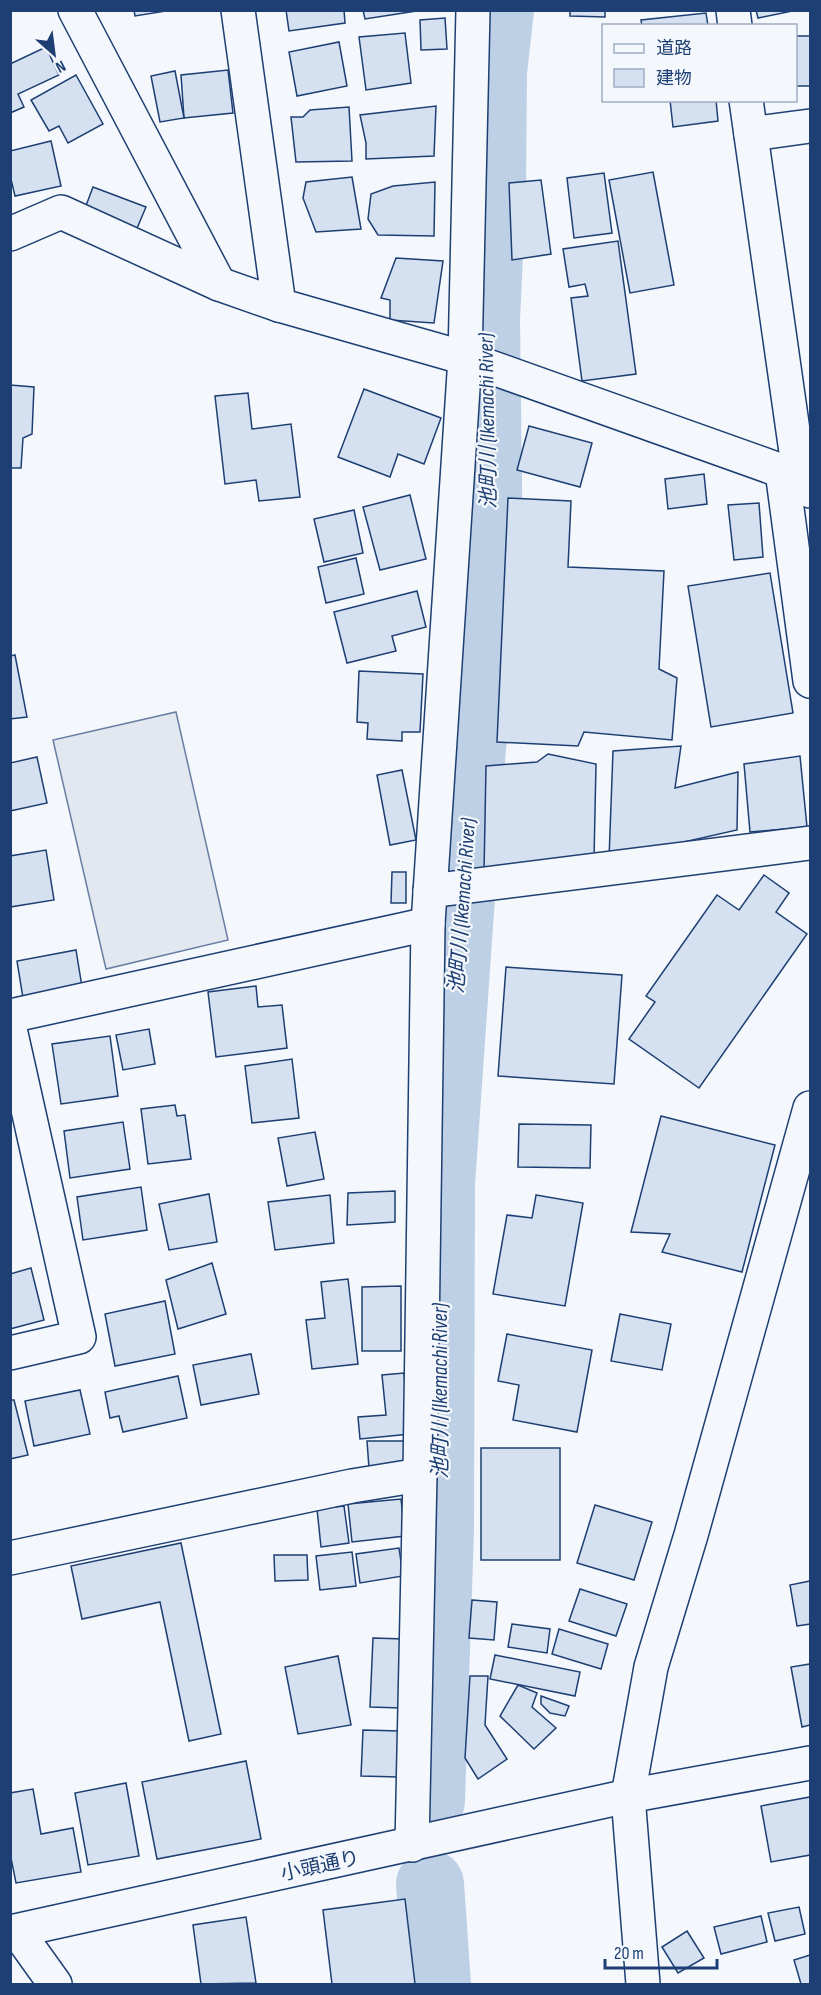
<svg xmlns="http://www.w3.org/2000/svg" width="821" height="1995" font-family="'Sofia Sans Condensed','Noto Sans JP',sans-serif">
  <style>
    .parking { fill: #e3e8f0; stroke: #687fa3; stroke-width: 1.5 }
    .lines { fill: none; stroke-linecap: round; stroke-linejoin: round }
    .river { stroke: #bed0e5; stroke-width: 68 }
    .building { fill: #d5e0f0; stroke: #1d3f73; stroke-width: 1.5 }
    .minor-casing { stroke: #1d3f73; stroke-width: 36 }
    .tertiary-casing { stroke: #1d3f73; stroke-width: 36 }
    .secondary-casing { stroke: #1d3f73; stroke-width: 36 }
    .minor { stroke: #f4f7fb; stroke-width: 33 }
    .tertiary { stroke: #f4f7fb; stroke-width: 33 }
    .secondary { stroke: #f4f7fb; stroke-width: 33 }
    .labels { text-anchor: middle; stroke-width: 4.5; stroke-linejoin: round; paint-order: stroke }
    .street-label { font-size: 20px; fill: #1d3f73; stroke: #f4f7fb }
    .water-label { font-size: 21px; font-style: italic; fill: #1d3f73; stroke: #f4f7fb }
  </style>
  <rect width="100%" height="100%" fill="#f4f7fb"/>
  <path class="parking" d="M176 712 228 940 106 969 53 740Z"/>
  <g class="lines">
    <g class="river">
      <path d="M431 1801 440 1530 441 1184 469 782 489 561 486 319 492 193 493 72 500 10"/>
      <path d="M430 1884 437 1984"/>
    </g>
  </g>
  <g class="building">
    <path d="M134 10H172L135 16Z"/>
    <path d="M286 10H344L345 23 289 31Z"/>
    <path d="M363 10H416V11L365 19Z"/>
    <path d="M570 10H605V17L570 16Z"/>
    <path d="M756 10H797L758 18Z"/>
    <path d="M706 13 708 26H642L641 20Z"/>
    <path d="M445 18 447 49 421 50 420 20Z"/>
    <path d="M405 33 411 83 366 90 359 37Z"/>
    <rect x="796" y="36" width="14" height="50"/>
    <path d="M339 42 347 86 297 96 289 52Z"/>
    <path d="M46 47 59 75 18 94 24 107 10 113V64Z"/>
    <path d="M228 70 233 113 184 118 181 75Z"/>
    <path d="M175 71 184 118 160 122 151 76Z"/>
    <path d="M76 75 103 124 68 143 59 126 49 131 31 100Z"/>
    <path d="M670 100H716L718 121 673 127Z"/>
    <path d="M436 106 434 156 366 159V143L360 115Z"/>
    <path d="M349 107 352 161 296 162 291 117H303L310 110Z"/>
    <path d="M51 141 61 186 15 196 10 175V151Z"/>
    <path d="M653 172 674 285 630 293 609 180Z"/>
    <path d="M604 173 612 233 574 238 567 178Z"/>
    <path d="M352 177 361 229 316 232 303 198 306 182Z"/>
    <path d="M541 180 551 254 512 260 509 183Z"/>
    <path d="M435 182 434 236 378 235 368 219 371 194 393 186Z"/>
    <path d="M93 187 146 207 135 233 84 211Z"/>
    <path d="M618 241 636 374 582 381 571 298 588 296 585 284 569 287 563 249Z"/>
    <path d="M396 258 443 261 434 323 390 320V300L381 298Z"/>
    <path d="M10 385 34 387 32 434 23 438 21 468H10Z"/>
    <path d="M364 389 441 418 424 464 398 454 390 477 338 457Z"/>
    <path d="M248 393 252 429 291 424 300 497 259 501 256 480 225 484 215 396Z"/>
    <path d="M529 426 592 443 580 487 517 470Z"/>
    <path d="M704 474 707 504 668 509 665 479Z"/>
    <path d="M410 495 426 559 380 570 363 507Z"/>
    <path d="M508 498 571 501 568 567 664 571 659 669 677 678 672 740 584 732 578 746 497 742Z"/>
    <path d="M759 503 763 557 734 560 728 505Z"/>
    <path d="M354 510 363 553 324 562 314 519Z"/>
    <path d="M356 558 364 594 326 603 318 567Z"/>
    <path d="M770 573 793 713 711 727 688 586Z"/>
    <path d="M417 591 426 627 392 636 396 651 347 663 334 612Z"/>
    <path d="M15 655 27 717 10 719V656Z"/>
    <path d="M359 671 423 674 420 732H402V741L367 739 368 723 357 722Z"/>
    <path d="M681 746 675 788 738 772 737 830 609 859 613 751Z"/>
    <path d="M548 754 596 764 594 859 484 873 486 766 537 762Z"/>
    <path d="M800 756 807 827 750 832 744 764Z"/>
    <path d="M37 757 47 803 10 811V763Z"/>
    <path d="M402 770 416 840 390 845 377 775Z"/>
    <path d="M46 850 54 900 10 907V856Z"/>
    <path d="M392 872H406V903H391Z"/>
    <path d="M764 875 789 893 776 912 807 934 699 1088 629 1039 655 1002 646 996 717 895 739 910Z"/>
    <path d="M76 950 82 987 23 998 17 961Z"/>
    <path d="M506 967 622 975 614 1084 498 1076Z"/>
    <path d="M256 986 258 1007 282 1005 287 1048 216 1057 208 992Z"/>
    <path d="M149 1029 155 1064 123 1070 116 1035Z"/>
    <path d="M110 1036 118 1096 61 1104 52 1044Z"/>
    <path d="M292 1059 299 1118 252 1123 245 1066Z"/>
    <path d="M175 1105 177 1116 185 1115 191 1159 148 1164 141 1109Z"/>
    <path d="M661 1116 775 1145 742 1272 662 1252 670 1234 631 1232Z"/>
    <path d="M123 1122 130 1169 70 1178 64 1131Z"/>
    <path d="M519 1124 591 1125 590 1168 518 1167Z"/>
    <path d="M315 1132 324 1179 287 1186 278 1138Z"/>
    <path d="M141 1187 147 1230 83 1240 77 1197Z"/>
    <path d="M395 1191V1222L347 1225 348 1193Z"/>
    <path d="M209 1194 217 1242 169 1250 159 1204Z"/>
    <path d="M330 1195 334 1243 275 1250 268 1202Z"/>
    <path d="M536 1195 583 1203 565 1306 493 1294 507 1215 532 1218Z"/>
    <path d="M212 1263 226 1314 178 1329 166 1280Z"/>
    <path d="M31 1268 44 1320 10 1329V1274Z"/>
    <path d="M348 1279 358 1364 312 1369 306 1320 325 1318 321 1282Z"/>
    <path d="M401 1286V1351H362V1287Z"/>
    <path d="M165 1301 175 1354 115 1366 105 1314Z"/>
    <path d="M620 1314 671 1324 662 1370 611 1361Z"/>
    <path d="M507 1334 592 1350 577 1432 513 1420 519 1385 498 1381Z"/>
    <path d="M251 1354 259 1394 201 1405 193 1365Z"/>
    <path d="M404 1373 410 1434 360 1439 358 1417 386 1415 382 1375Z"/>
    <path d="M178 1376 187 1418 123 1432 119 1416 110 1418 105 1392Z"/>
    <path d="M80 1390 90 1434 34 1446 25 1401Z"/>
    <path d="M10 1400H14L28 1455 10 1459Z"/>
    <path d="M367 1441H405V1468H369Z"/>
    <rect x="481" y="1448" width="79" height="112"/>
    <path d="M401 1499 405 1536 352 1542 348 1504Z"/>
    <path d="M595 1505 652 1522 634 1580 577 1563Z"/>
    <path d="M344 1506 349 1543 321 1547 317 1509Z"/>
    <path d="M181 1543 221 1734 189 1741 160 1602 82 1619 71 1566Z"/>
    <path d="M399 1548 403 1576 360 1583 356 1554Z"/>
    <path d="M352 1552 356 1586 320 1590 316 1556Z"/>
    <path d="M274 1555H307L308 1580 275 1581Z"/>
    <path d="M810 1581V1624L797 1626 790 1585Z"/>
    <path d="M580 1589 627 1604 616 1636 569 1621Z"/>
    <path d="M472 1600 497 1602 494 1640 469 1638Z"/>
    <path d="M512 1624 550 1629 547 1653 508 1647Z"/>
    <path d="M559 1629 608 1644 601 1669 552 1654Z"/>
    <path d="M373 1638 404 1639 401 1708 370 1707Z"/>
    <path d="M495 1655 580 1672 575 1696 490 1679Z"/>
    <path d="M338 1656 351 1725 298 1734 285 1667Z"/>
    <path d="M810 1664V1725L802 1727 791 1667Z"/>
    <path d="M470 1676H488L485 1725 507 1759 478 1779 465 1758Z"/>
    <path d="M518 1685 537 1693 532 1707 556 1728 534 1749 500 1716Z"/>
    <path d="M541 1696 569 1706 565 1716 550 1713 541 1704Z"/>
    <path d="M363 1730 400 1731 398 1777 361 1776Z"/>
    <path d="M246 1761 261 1839 157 1859 142 1782Z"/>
    <path d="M126 1783 139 1856 88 1865 75 1793Z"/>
    <path d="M33 1789 41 1834 73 1828 81 1872 16 1883 10 1853V1793Z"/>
    <path d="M810 1797V1855L771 1862 761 1806Z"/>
    <path d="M405 1899 415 1984H332L323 1910Z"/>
    <path d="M799 1907 805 1934 775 1941 768 1913Z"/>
    <path d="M761 1916 767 1942 721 1954 714 1927Z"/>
    <path d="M246 1917 256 1983 201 1984 193 1925Z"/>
    <path d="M687 1931 704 1958 678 1973 662 1947Z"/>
    <path d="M810 1955V1984H801L794 1960Z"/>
  </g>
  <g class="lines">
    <defs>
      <g id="minor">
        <path d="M75 10 219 284"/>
        <path d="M238 10 279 305"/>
        <path d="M733 10 735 26"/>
        <path d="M746 100 801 487"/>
        <path d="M751 134 810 126"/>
        <path d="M10 234 61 212 219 284 279 305 465 358 782 471 801 487 810 491"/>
        <path d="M782 471 810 681"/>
        <path d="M430 891 810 843"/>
        <path d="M10 1016 428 924"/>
        <path d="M10 1029 79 1337 10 1353"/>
        <path d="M10 1558 352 1486 420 1475"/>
        <path d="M412 1845 420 1475 428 924 465 358 473 10"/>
        <path d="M17 1931 55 1984"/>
      </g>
      <g id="tertiary">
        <path d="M628 1796 810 1763"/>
        <path d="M643 1984 628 1796 651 1667 691 1535 810 1108"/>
      </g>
      <path id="secondary" d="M10 1932 628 1796"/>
    </defs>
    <use href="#minor" class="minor-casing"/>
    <use href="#tertiary" class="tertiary-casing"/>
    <use href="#secondary" class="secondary-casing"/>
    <use href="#minor" class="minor"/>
    <use href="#tertiary" class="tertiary"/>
    <use href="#secondary" class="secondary"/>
  </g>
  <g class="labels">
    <g class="street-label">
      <text transform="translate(320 1865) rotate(-12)" y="7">小頭通り</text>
    </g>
    <g class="water-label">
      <text transform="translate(487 421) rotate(-91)" y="7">池町川 (Ikemachi River)</text>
      <text transform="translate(462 906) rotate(-86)" y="7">池町川 (Ikemachi River)</text>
      <text transform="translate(440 1391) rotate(-90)" y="7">池町川 (Ikemachi River)</text>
    </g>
  </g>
  <rect width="821" height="1995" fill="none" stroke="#1d3f73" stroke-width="24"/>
  <rect x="602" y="24" width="195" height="78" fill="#f4f7fb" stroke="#9eadc5" stroke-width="1.5"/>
  <rect x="614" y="44" width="30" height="9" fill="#f4f7fb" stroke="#9eadc5" stroke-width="1.5"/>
  <text x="656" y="54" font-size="18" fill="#1d3f73">道路</text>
  <rect x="614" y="69" width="30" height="18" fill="#d5e0f0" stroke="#9eadc5" stroke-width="1.5"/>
  <text x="656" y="84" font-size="18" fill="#1d3f73">建物</text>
  <g transform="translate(54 54) rotate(152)" stroke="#f4f7fb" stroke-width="4.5" paint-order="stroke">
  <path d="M0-4.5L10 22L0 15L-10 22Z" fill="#1d3f73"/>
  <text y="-9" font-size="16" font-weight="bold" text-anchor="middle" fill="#1d3f73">N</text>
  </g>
  <path d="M605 1959v9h112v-9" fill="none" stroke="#1d3f73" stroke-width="3"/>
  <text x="614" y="1959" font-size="18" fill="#1d3f73" stroke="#f4f7fb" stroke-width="4.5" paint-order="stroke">20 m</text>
</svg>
